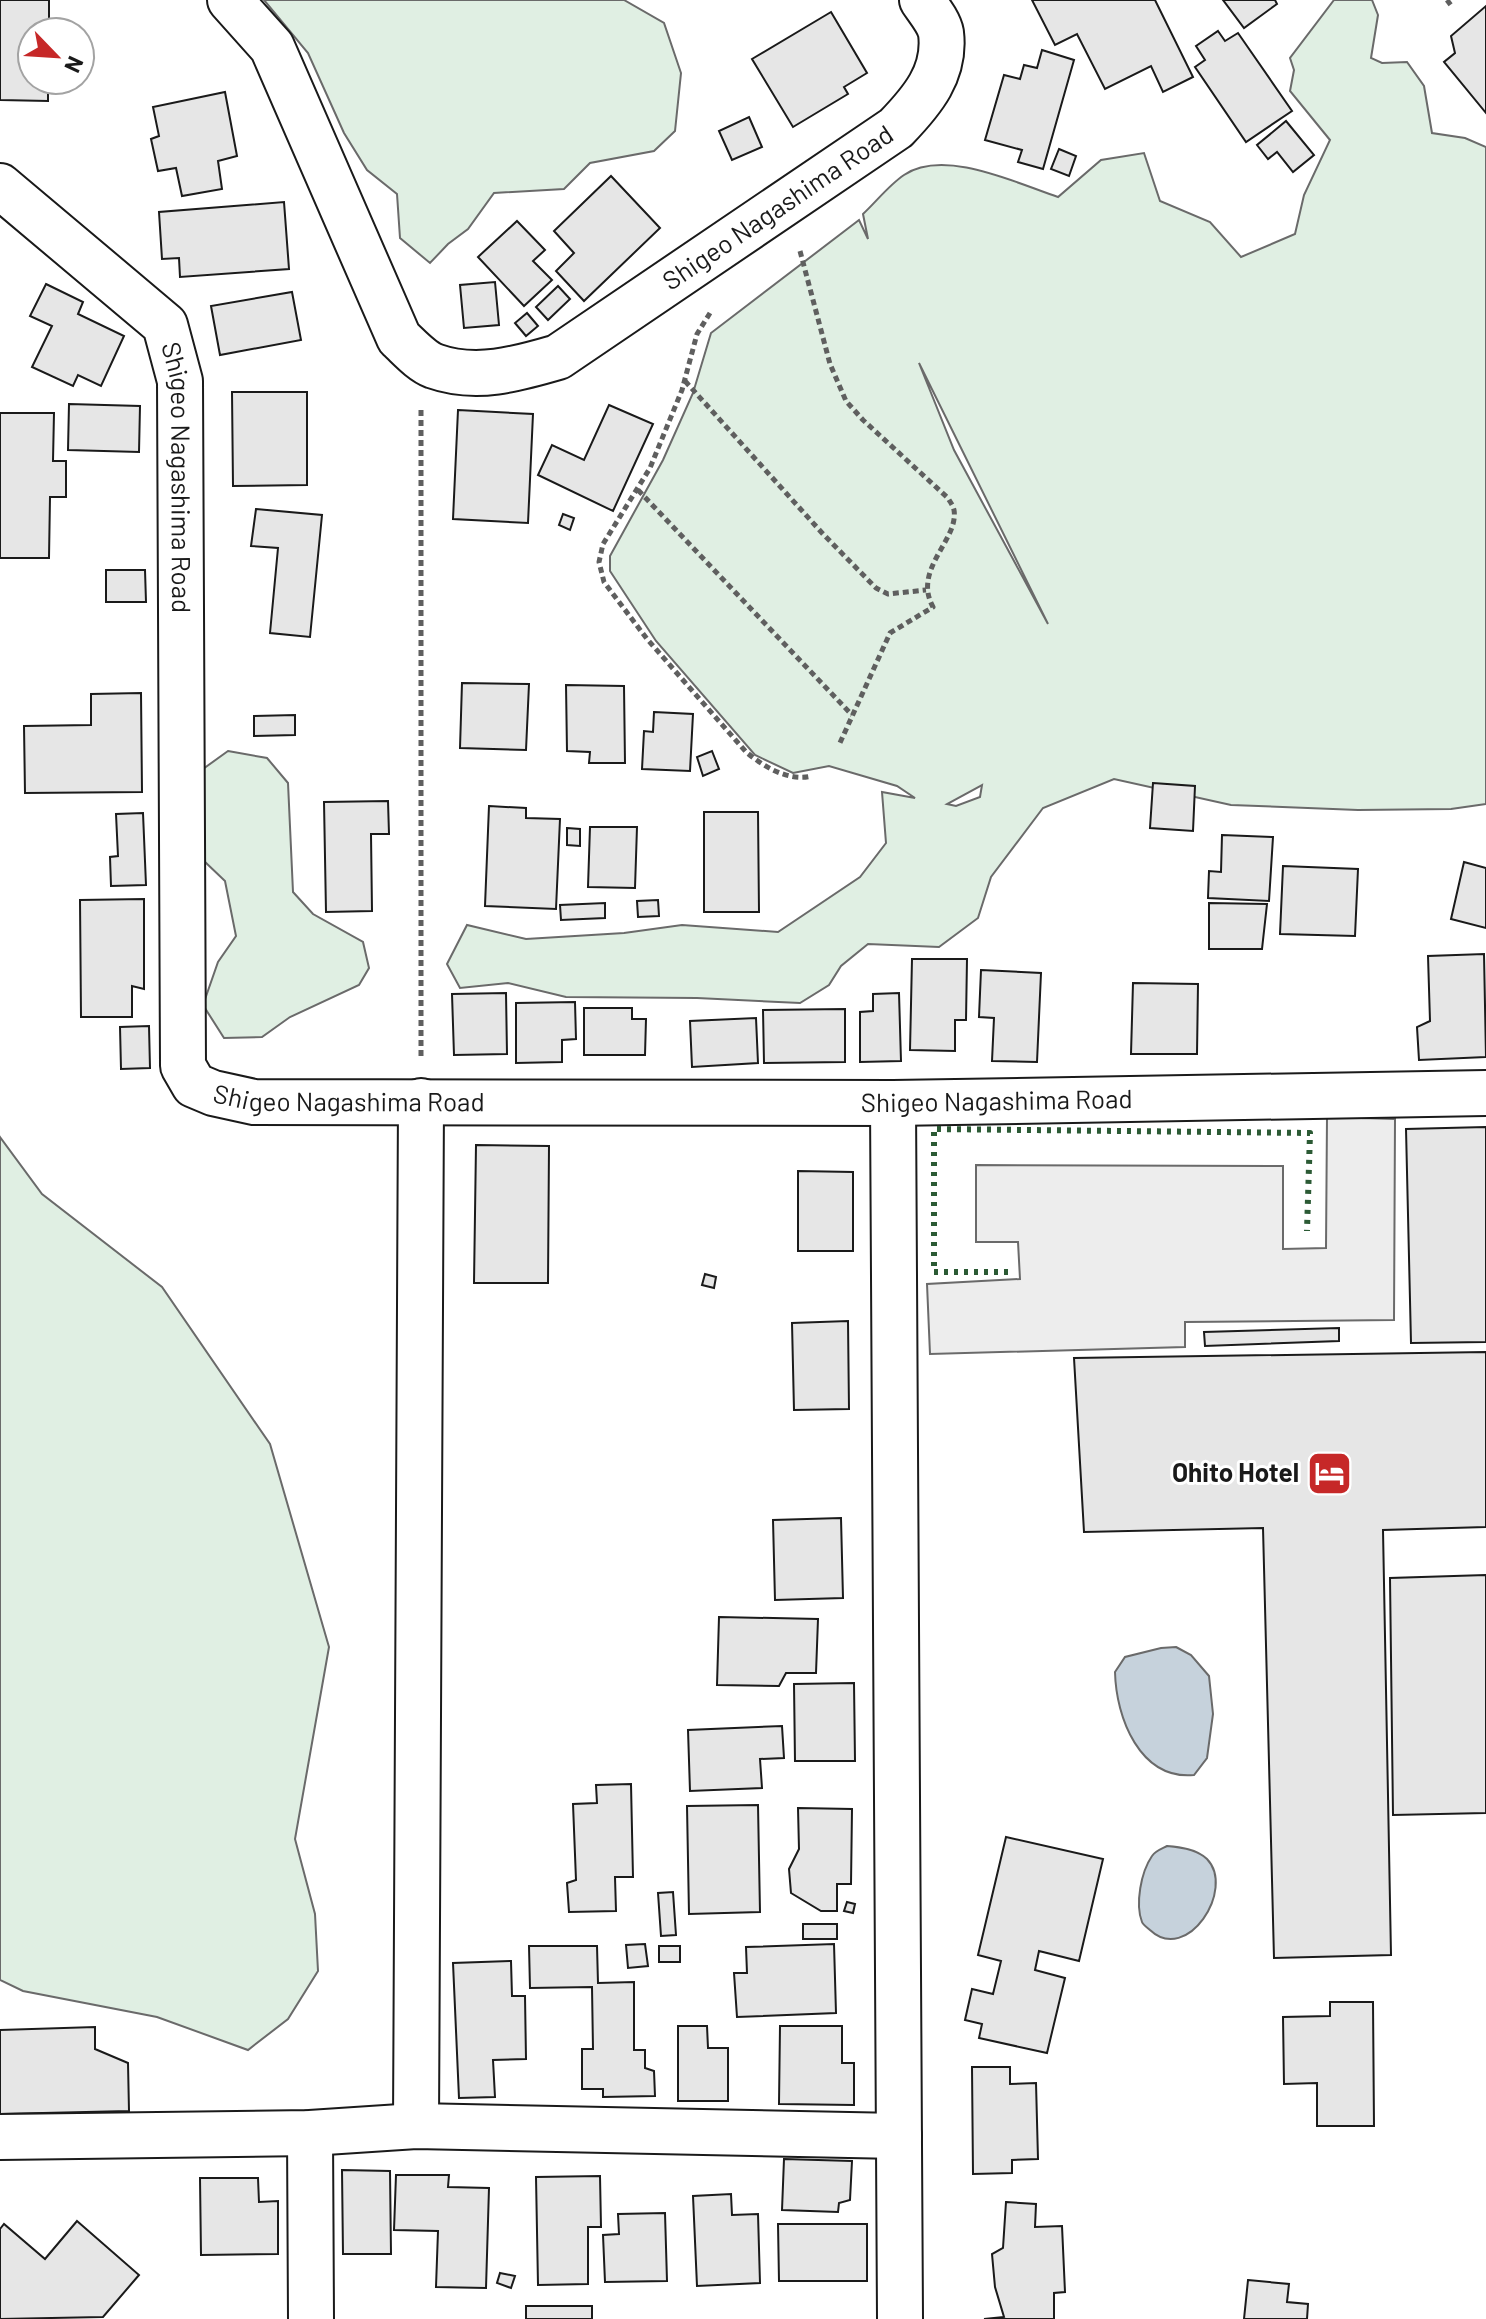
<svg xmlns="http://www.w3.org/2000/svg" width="1486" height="2319" font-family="Barlow,sans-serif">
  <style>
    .green { fill: #e0efe3; stroke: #6a6a6a; stroke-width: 2; fill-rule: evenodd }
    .parking { fill: #ededed; stroke: #6a6a6a; stroke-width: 2 }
    .water { fill: #c6d2dc; stroke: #6a6a6a; stroke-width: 2 }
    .building { fill: #e6e6e6; stroke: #1a1a1a; stroke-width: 2 }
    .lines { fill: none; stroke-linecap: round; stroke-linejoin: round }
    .minor-casing { stroke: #1a1a1a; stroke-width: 48 }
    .path { stroke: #5f5f5f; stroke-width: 5; stroke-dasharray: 6 4; stroke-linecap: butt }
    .minor { stroke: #fff; stroke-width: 44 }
    .hedge { stroke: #2b5a34; stroke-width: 6; stroke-dasharray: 4 6; stroke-linecap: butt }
    .labels { text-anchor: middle; stroke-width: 6; stroke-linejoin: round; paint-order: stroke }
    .street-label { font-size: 26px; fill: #1a1a1a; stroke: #fff }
    .poi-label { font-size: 26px; font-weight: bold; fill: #1a1a1a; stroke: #fff; text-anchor: end }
  </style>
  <rect width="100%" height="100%" fill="#fff"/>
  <g class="green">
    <path d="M264 0H624L664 23 681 73 675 131 654 151 590 163 564 189 494 193 468 229 448 244 430 263 400 238 397 194 367 170 344 133 308 53Z"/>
    <path d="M1334 0H1372L1378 15 1371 58 1382 63 1407 62 1424 86 1432 133 1465 138 1486 147V804L1451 809 1358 810 1231 805 1114 779 1043 808 991 877 978 918 939 947 868 944 841 966 829 985 800 1003 697 998 566 997 508 983 460 988 447 964 467 925 526 939 624 933 682 925 778 932 860 877 886 843 882 792 915 798 897 786 829 766 793 773 755 755 656 641 610 571V556L663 460 693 393 711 333 859 220 868 239 863 214C876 202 889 185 904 175 944 148 1016 183 1058 197L1101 160 1144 153 1160 201 1210 222 1241 257 1295 234 1304 195 1330 140 1290 91 1294 70 1290 58ZM919 363 1048 624 954 450ZM982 785 980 797 956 806 947 804Z"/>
    <path d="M228 751 267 758 288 783 293 892 313 914 363 942 369 968 359 985 290 1017 262 1037 224 1038 203 1005 218 962 236 936 225 881 203 860V769Z"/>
    <path d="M0 1137 42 1194 162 1287 270 1444 329 1647 295 1839 315 1914 318 1971 288 2019 248 2050 157 2017 23 1991 0 1980Z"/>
  </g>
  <path class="parking" d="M1327 1117 1395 1119 1394 1320 1185 1322V1347L930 1354 927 1284 1020 1279 1018 1242H976V1165L1283 1166V1249L1326 1248Z"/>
  <g class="water">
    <path d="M1176 1647 1191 1655 1209 1676 1213 1714 1207 1758 1194 1775C1140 1780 1116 1718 1115 1672L1125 1657 1161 1648Z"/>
    <path d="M1167 1846C1180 1847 1197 1849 1207 1859 1236 1889 1187 1965 1150 1930 1148 1928 1143 1925 1142 1922 1135 1904 1141 1872 1152 1856 1155 1851 1161 1849 1167 1846Z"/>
  </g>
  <g class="building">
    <path d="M0 0H49V32H32V80H48V101L0 100Z"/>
    <path d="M1032 0H1155L1193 77 1163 92 1151 66 1105 89 1077 34 1055 45Z"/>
    <path d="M1223 0H1275L1277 4 1244 28Z"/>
    <path d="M1486 6V113L1444 62 1455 53 1451 36Z"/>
    <path d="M831 12 867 73 844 87 848 94 793 127 752 59Z"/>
    <path d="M1218 31 1225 41 1238 33 1292 111 1246 142 1195 67 1205 60 1196 46Z"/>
    <path d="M1042 50 1074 60 1043 169 1018 162 1022 150 985 140 1004 75 1020 79 1024 65 1037 68Z"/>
    <path d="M225 92 237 156 218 161 222 189 182 196 176 168 158 171 151 139 159 136 153 107Z"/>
    <path d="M749 117 762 147 732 160 719 131Z"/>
    <path d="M1286 121 1314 155 1293 172 1277 152 1268 159 1257 145Z"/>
    <path d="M1059 149 1076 156 1069 176 1051 169Z"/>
    <path d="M611 176 660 228 584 301 556 271 574 253 554 231Z"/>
    <path d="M284 202 289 269 180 277 179 258 162 259 159 212Z"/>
    <path d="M517 221 545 250 533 261 552 280 524 306 478 257Z"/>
    <path d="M495 282 499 325 464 328 460 285Z"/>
    <path d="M46 284 83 302 78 314 124 336 101 386 78 375 73 386 32 367 52 326 30 316Z"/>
    <path d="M558 286 570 299 548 320 536 307Z"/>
    <path d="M292 292 301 340 220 355 211 306Z"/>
    <path d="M527 313 538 326 526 336 515 323Z"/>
    <path d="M232 392H307V485L233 486Z"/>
    <path d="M69 404 140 406 139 452 68 450Z"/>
    <path d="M609 405 653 424 613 511 538 475 552 445 584 460Z"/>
    <path d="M458 410 533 414 528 523 453 519Z"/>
    <path d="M0 413H54L53 461H66V497H50L49 558H0Z"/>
    <path d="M256 509 322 515 310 637 270 633 278 548 251 546Z"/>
    <path d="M563 514 574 518 570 530 559 525Z"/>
    <path d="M106 570H145L146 602H106Z"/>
    <path d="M462 683 529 684 526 750 460 748Z"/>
    <path d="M566 685 624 686 625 763H589L590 752 567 751Z"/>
    <path d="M141 693 142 792 25 793 24 726 91 725V694Z"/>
    <path d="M654 712 693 714 690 771 642 769 644 731 653 732Z"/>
    <path d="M295 715V735L254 736V716Z"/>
    <path d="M712 751 719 769 703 776 697 757Z"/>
    <path d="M1153 783 1195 786 1193 831 1150 828Z"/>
    <path d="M388 801 389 834H371L372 911 326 912 324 802Z"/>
    <path d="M489 806 526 808V818L560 819 556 909 485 906Z"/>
    <path d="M704 812H758L759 912H704Z"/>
    <path d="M143 813 146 885 111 886 110 857 118 856 116 814Z"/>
    <path d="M590 827H637L635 888 588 887Z"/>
    <path d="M567 828 580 829V846L567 845Z"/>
    <path d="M1222 835 1273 837 1269 901 1208 898 1209 871 1221 872Z"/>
    <path d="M1464 862 1486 868V928L1451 919Z"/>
    <path d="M1283 866 1358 869 1355 936 1280 934Z"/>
    <path d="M144 899V989L132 986V1017H81L80 900Z"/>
    <path d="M658 900 659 916 638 917 637 901Z"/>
    <path d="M605 903V918L561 920 560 905Z"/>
    <path d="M1209 903 1267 904 1262 949H1209Z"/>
    <path d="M1484 954 1486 1057 1419 1060 1417 1027 1430 1021 1428 956Z"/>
    <path d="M912 959H967L966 1020H955V1051L910 1050Z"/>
    <path d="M981 970 1041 973 1037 1062 992 1061 994 1018 979 1017Z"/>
    <path d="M1133 983 1198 984 1197 1054H1131Z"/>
    <path d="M506 993 507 1054 454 1055 452 994Z"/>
    <path d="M899 993 901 1061 860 1062V1012L873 1011V994Z"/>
    <path d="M575 1002 576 1039 562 1040V1062L516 1063V1003Z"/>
    <path d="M584 1008H632V1019H646L645 1055H584Z"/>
    <path d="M845 1009V1062L764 1063 763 1010Z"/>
    <path d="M756 1018 758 1063 692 1067 690 1021Z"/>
    <path d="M149 1026 150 1068 121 1069 120 1027Z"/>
    <path d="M1486 1127V1342L1411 1343 1406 1129Z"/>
    <path d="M476 1145 549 1146 548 1283H474Z"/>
    <path d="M798 1171 853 1172V1251H798Z"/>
    <path d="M705 1274 716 1277 714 1288 702 1285Z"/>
    <path d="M848 1321 849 1409 794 1410 792 1323Z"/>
    <path d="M1339 1328V1341L1205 1346 1204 1332Z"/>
    <path d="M1486 1352V1527L1383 1530 1391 1955 1274 1958 1263 1528 1084 1532 1074 1358Z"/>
    <path d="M841 1518 843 1598 775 1600 773 1520Z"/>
    <path d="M1486 1575V1813L1393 1815 1390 1578Z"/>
    <path d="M719 1617 818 1619 816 1673H786L779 1686 717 1685Z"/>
    <path d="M854 1683 855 1761H795L794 1684Z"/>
    <path d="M782 1726 784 1758 760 1759 762 1788 690 1791 688 1730Z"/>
    <path d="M631 1784 633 1877H615L616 1911 569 1912 567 1883 576 1880 573 1804 597 1803 596 1785Z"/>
    <path d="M758 1805 760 1912 689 1914 687 1806Z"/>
    <path d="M798 1808 852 1809 851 1884H837V1911H821L791 1893 789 1869 799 1849Z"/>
    <path d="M1006 1837 1103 1859 1079 1961 1039 1951 1035 1970 1065 1978 1047 2053 979 2038 982 2024 965 2020 972 1989 993 1994 1001 1961 978 1955Z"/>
    <path d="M673 1892 676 1935 661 1936 658 1893Z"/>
    <path d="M847 1902 855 1904 853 1913 844 1911Z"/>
    <rect x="803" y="1924" width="34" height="15"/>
    <path d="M645 1944 648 1966 628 1968 626 1945Z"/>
    <path d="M834 1944 836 2013 737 2017 734 1973H747L746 1947Z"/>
    <path d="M529 1946H597L598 1983 634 1982V2050H645V2068L654 2071 655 2096 603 2097V2089H582V2049H593L592 1987 530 1988Z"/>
    <rect x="659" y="1946" width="21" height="16"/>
    <path d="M511 1961 512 1996H525L526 2059 493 2060 495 2097 459 2098 453 1963Z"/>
    <path d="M1330 2002H1373L1374 2126H1317V2083L1284 2084 1283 2017 1330 2016Z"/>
    <path d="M678 2026H707L708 2048H728V2101H678Z"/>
    <path d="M780 2026H842V2063H854V2105L779 2104Z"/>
    <path d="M95 2027V2049L128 2063 129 2111 0 2114V2030Z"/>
    <path d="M972 2067H1010V2084L1036 2083 1038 2159 1012 2160V2173L973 2174Z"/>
    <path d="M784 2159 852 2161 850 2200 839 2203 838 2212 782 2210Z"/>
    <path d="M342 2170 390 2171 391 2254H343Z"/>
    <path d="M396 2175H449L448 2187 489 2188 486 2288 436 2287 438 2231 394 2230Z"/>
    <path d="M600 2176 601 2227H588V2284L538 2285 536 2177Z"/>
    <path d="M200 2178H258L259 2202 278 2201V2254L201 2255Z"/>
    <path d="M731 2194 732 2215 758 2214 760 2283 697 2286 693 2196Z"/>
    <path d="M1006 2202 1036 2204 1035 2227 1062 2226 1065 2292 1054 2293V2319H984L1004 2317 995 2287 992 2254 1003 2248Z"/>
    <path d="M665 2213 667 2281 605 2282 603 2235 619 2234 618 2214Z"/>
    <path d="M77 2221 139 2275 103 2317 0 2319V2229L4 2224 45 2259Z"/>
    <path d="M778 2224H867V2281H779Z"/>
    <path d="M500 2273 515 2276 511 2288 497 2283Z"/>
    <path d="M1248 2280 1289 2284 1287 2302 1308 2304 1307 2319H1244Z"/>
    <rect x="526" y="2306" width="66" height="13"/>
  </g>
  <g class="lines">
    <defs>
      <g id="minor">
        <path id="s1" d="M230 0 272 47 399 338C409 347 421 361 434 366 476 381 517 369 558 357L896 128C922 101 946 73 941 33 939 22 928 9 922 0"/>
        <path id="s2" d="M0 186 165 325 180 381 183 1066 194 1085 213 1093 254 1102 893 1103 1486 1093"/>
        <path d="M893 1103 900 2319"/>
        <path d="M416 2126 421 1101"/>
        <path d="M310 2133 311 2319"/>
        <path d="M0 2137 310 2133 416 2126 899 2136"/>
      </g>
    </defs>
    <use href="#minor" class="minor-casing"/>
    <g class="path">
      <path d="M1447 0 1453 8"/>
      <path d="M800 251 830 364 846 401 863 420 948 498C950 502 953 505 954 510 959 540 912 569 933 607L890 633 839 745"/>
      <path d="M710 313 697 334 682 390 650 468 603 544 599 562 604 582 647 639 746 752C763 766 788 782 812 776"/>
      <path d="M685 381 823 534 876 588 888 594 926 590"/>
      <path d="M638 490 852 715"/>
      <path d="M421 1056V410"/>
    </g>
    <use href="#minor" class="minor"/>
    <path class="hedge" d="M1008 1272H934V1129L1310 1133 1307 1231"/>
  </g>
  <defs>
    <symbol id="hotel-square" viewBox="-11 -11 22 22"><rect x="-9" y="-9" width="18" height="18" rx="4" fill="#c62828" stroke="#fff"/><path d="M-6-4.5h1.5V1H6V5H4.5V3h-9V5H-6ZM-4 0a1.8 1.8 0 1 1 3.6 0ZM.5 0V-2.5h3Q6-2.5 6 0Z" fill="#fff"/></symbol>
  </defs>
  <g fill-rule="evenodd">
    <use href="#hotel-square" x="1304" y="1448" width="51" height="51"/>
  </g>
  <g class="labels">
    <g class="street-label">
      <text dy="9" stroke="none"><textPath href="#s1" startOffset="818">Shigeo Nagashima Road</textPath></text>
      <text dy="9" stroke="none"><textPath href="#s2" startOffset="370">Shigeo Nagashima Road</textPath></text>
      <text dy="9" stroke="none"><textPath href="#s2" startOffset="1138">Shigeo Nagashima Road</textPath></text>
      <text dy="9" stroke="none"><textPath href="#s2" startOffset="1786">Shigeo Nagashima Road</textPath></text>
    </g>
    <g class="poi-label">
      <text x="1299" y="1482">Ohito Hotel</text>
    </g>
  </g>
  <g transform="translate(56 56) rotate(115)"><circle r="38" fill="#ffffff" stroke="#a3a3a3" stroke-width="2"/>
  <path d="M0-6L14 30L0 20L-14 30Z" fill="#c62828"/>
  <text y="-12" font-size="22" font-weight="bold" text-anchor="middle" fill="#1a1a1a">N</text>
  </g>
</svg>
